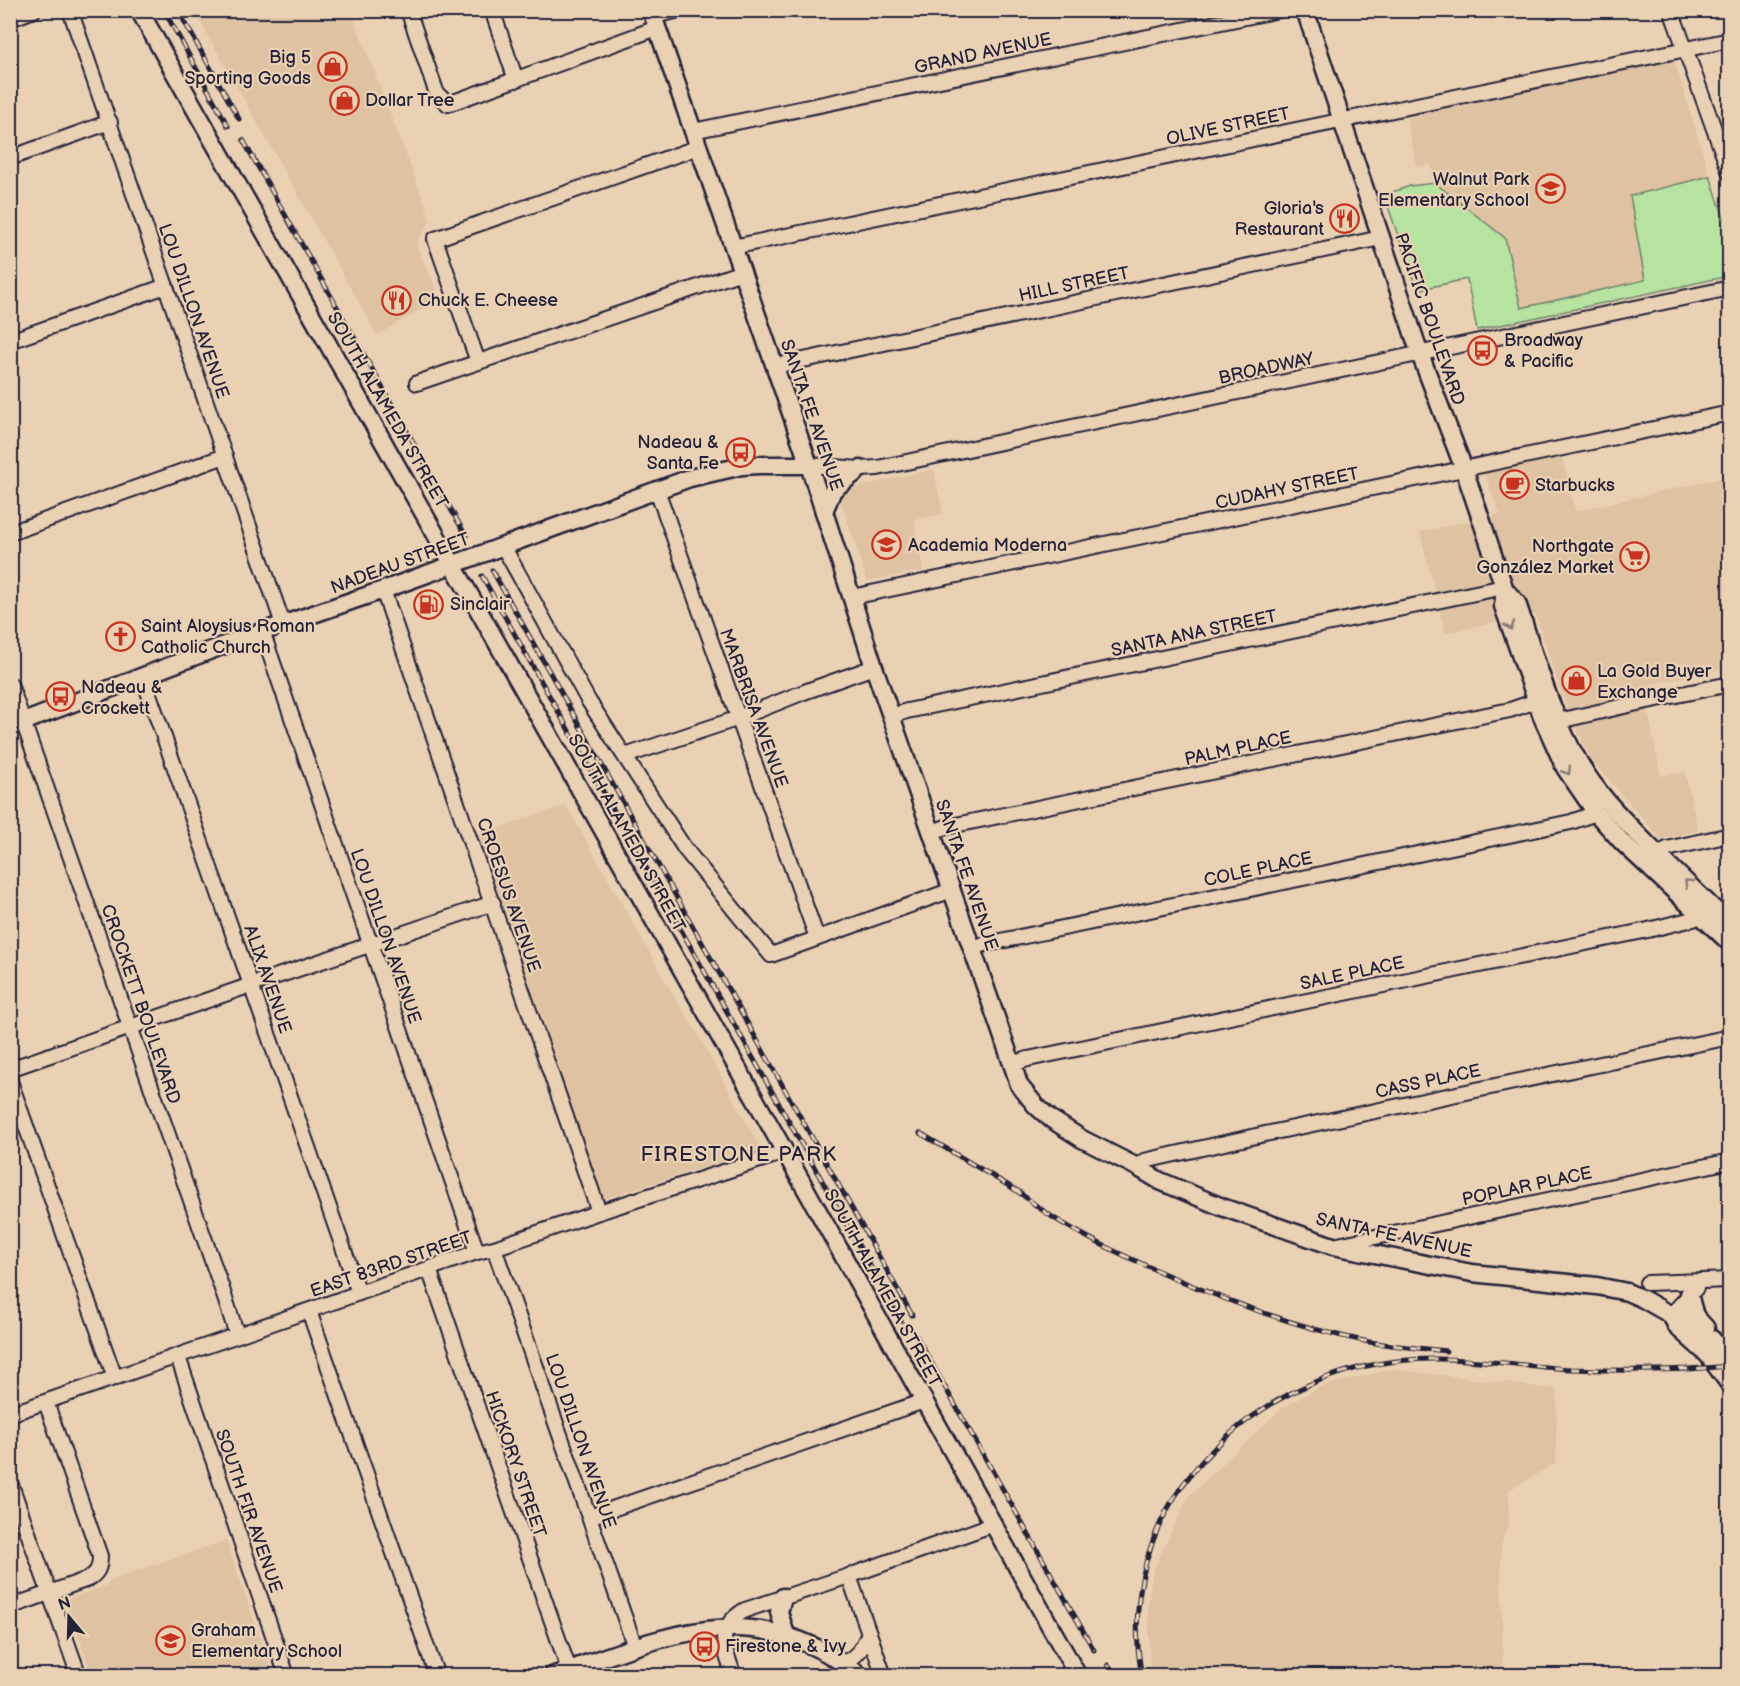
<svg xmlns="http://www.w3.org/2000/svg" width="1740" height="1686" font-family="'Balsamiq Sans',sans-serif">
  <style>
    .built { fill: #dfc2a2 }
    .green { fill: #b6e3a0; stroke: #6c826e; stroke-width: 1.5 }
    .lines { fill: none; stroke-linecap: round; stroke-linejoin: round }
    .minor-casing { stroke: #22223b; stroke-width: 18 }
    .major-casing { stroke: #22223b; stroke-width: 21 }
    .minor { stroke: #ebd1b3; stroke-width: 14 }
    .major { stroke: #ebd1b3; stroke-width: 16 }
    .rail-casing { stroke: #22223b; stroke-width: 5 }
    .rail { stroke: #ebd1b3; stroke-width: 3; stroke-dasharray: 9; stroke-linecap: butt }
    .oneway { stroke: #867a77 }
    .labels { text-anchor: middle; stroke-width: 4.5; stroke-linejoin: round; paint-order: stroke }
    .street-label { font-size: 18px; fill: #22223b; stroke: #ebd1b3 }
    .poi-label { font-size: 18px; fill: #22223b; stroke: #ebd1b3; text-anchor: start }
    .quarter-label { font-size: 21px; letter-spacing: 1.5px; fill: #22223b; stroke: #ebd1b3 }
  </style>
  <rect width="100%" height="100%" fill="#ebd1b3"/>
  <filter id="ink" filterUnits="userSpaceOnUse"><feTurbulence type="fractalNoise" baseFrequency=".0167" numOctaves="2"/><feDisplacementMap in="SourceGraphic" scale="12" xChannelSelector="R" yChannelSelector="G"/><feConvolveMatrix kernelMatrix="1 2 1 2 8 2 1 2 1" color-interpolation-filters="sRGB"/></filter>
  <g filter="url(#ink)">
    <g class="built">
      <path d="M194 11H351L431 220 416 243 440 299 377 335Z"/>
      <path d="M1674 60 1710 176 1630 196 1646 279 1520 308 1505 238 1435 183 1431 164 1417 167 1406 116Z"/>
      <path d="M1562 457 1575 511 1729 476V668L1643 686 1661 776 1685 772 1698 831 1661 839 1591 760 1565 703 1535 614 1445 633 1420 532 1500 514 1484 473Z"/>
      <path d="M934 469 943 514 914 520 923 571 867 581 841 502 848 489Z"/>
      <path d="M566 805 681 1008 686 1013 761 1149 607 1198 600 1195 557 1075 561 1072 478 835Z"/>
      <path d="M1392 1369 1557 1389 1556 1463 1509 1490V1522L1501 1546 1503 1675H1150L1148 1602 1153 1570 1188 1497 1283 1407 1322 1386Z"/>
      <path d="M226 1540 273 1675H92L67 1604 70 1598 108 1585 110 1580Z"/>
    </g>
    <path class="green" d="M1710 176 1729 233V276L1477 330 1467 279 1417 290 1384 195 1410 186 1435 183 1505 238 1521 308 1645 280 1630 196Z"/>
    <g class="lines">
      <defs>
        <g id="minor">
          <path d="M70 10 283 624"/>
          <path d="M408 10 437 94 448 104 657 28"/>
          <path d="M492 10 516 80"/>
          <path d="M1671 10 1730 173"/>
          <path d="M654 16 680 10"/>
          <path d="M10 19 34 10"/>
          <path d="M693 131 1279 10"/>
          <path d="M10 158 110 122"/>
          <path d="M733 247 1730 40"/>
          <path d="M10 341 166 286"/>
          <path d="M478 362 435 239 699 147"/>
          <path d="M775 366 1381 238"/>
          <path d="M417 383 742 272"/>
          <path d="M809 465 860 469 878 468 1730 288"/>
          <path d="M657 490 817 938"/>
          <path d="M10 533 225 456"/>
          <path d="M503 546 588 700 685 849 771 955 952 890"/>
          <path d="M383 590 599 1212"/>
          <path d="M852 597 1730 413"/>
          <path d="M262 631 477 1252"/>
          <path d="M143 677 359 1293"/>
          <path d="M10 684 221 1286 237 1335"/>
          <path d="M891 716 907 711 1504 587"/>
          <path d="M1550 723 1633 704 1730 684"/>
          <path d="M625 756 739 718 804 692 874 667"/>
          <path d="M932 832 946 827 1510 710 1545 698"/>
          <path d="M1659 855 1667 849 1730 835"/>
          <path d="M972 947 1552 826 1571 822 1596 813"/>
          <path d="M1012 1064 1028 1059 1648 930 1693 919 1699 914"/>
          <path d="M10 1069 251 985 493 903"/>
          <path d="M10 1081 115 1378"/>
          <path d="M1137 1167 1144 1161 1265 1134 1730 1037"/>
          <path d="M1338 1245 1730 1161"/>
          <path d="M494 1248 635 1647"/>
          <path d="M429 1269 569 1670"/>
          <path d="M1647 1283 1730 1280"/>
          <path d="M309 1311 437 1676"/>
          <path d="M1671 1315 1696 1288"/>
          <path d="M178 1357 287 1676"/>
          <path d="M10 1414 477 1252 494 1248 599 1212 785 1152"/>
          <path d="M10 1482 79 1676"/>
          <path d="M589 1517 924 1401"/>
          <path d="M849 1576 884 1676"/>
          <path d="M10 1607 88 1579C98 1573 100 1567 100 1556L46 1402"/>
          <path d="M844 1663C858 1656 863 1647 869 1633"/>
          <path d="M734 1676C724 1647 714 1629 745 1610L849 1576 994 1524"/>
        </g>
        <g id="major">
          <path d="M139 10 785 1152 1078 1676"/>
          <path d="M651 10 809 465 874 667 1016 1075 1019 1085 1036 1106 1051 1119 1082 1139 1137 1167 1160 1181 1222 1207 1333 1246 1472 1273 1597 1286 1627 1292 1643 1299 1671 1315 1685 1318 1702 1333 1712 1339 1730 1361"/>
          <path d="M1305 10 1420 354 1464 469 1505 590 1517 603C1535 656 1551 716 1580 764 1599 797 1628 824 1654 851 1679 875 1704 900 1730 924"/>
          <path d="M824 511 833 490 860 469"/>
          <path d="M1505 590 1503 606 1543 719 1565 768 1596 813 1622 842 1730 943"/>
          <path d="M10 727 235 641 383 590 690 478 742 466 759 465H809"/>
          <path d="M1689 1294 1695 1316 1706 1328"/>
          <path d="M1671 1315 1677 1327 1708 1355 1730 1385"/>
          <path d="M783 1597 779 1612 786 1635"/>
          <path d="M552 1676C666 1636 753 1592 861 1676"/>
        </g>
      </defs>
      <use href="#minor" class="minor-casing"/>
      <use href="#major" class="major-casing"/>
      <use href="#minor" class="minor"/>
      <use href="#major" class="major"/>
      <defs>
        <g id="rail">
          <path d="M164 10 228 126"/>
          <path d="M178 10 239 119"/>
          <path d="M243 140 466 536"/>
          <path d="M492 570 912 1315"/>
          <path d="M482 576 901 1321"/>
          <path d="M920 1133 1021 1193"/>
          <path d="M1014 1189C1029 1199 1043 1212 1059 1221 1093 1242 1129 1258 1165 1274 1229 1302 1296 1327 1364 1341 1391 1346 1419 1348 1446 1351"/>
          <path d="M916 1336 1094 1650"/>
          <path d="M1108 1665 1114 1676"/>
          <path d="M1097 1671 1100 1676"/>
          <path d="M1142 1676C1129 1610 1143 1541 1182 1486 1241 1405 1336 1358 1436 1359 1481 1359 1526 1366 1571 1369 1623 1371 1678 1371 1730 1366"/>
        </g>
      </defs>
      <use href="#rail" class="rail-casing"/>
      <use href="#rail" class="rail"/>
    </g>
    <defs><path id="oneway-chevron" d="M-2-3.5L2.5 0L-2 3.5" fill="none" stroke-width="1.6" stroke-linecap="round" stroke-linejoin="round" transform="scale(1.5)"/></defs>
    <g class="oneway">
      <use href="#oneway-chevron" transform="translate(1510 626) rotate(71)"/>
      <use href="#oneway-chevron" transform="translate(1567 771) rotate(58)"/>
      <use href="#oneway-chevron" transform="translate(1688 883) rotate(-136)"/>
    </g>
  </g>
  <defs>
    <symbol id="shop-ring" viewBox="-11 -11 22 22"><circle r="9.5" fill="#ebd1b3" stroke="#c8321e" stroke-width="1.5"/><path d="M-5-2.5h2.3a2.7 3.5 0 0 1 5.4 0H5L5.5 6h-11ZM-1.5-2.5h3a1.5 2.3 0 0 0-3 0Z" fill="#c8321e"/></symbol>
    <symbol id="school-ring" viewBox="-11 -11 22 22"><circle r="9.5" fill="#ebd1b3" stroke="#c8321e" stroke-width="1.5"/><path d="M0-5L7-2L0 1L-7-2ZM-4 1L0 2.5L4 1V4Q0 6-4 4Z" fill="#c8321e"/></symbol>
    <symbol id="restaurant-ring" viewBox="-11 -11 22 22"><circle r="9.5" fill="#ebd1b3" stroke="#c8321e" stroke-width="1.5"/><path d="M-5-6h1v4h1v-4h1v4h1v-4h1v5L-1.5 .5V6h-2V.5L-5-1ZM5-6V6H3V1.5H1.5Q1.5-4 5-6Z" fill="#c8321e"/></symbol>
    <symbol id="bus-ring" viewBox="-11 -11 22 22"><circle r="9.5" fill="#ebd1b3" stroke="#c8321e" stroke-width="1.5"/><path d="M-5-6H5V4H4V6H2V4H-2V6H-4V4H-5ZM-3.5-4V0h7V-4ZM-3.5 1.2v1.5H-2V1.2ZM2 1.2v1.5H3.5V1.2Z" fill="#c8321e"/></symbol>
    <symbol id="cafe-ring" viewBox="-11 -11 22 22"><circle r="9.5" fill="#ebd1b3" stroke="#c8321e" stroke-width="1.5"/><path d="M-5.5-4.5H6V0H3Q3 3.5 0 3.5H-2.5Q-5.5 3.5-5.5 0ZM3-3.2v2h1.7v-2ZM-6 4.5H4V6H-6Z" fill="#c8321e"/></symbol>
    <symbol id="supermarket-ring" viewBox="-11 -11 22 22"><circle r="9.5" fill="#ebd1b3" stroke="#c8321e" stroke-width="1.5"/><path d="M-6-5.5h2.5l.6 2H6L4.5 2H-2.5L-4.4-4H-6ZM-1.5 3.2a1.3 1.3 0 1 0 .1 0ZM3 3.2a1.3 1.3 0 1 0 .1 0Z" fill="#c8321e"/></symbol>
    <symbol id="fuel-ring" viewBox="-11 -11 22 22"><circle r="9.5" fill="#ebd1b3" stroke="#c8321e" stroke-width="1.5"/><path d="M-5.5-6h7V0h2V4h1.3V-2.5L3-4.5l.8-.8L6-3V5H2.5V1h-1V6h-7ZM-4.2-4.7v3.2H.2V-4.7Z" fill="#c8321e"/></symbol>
    <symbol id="church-ring" viewBox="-11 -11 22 22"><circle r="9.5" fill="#ebd1b3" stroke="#c8321e" stroke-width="1.5"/><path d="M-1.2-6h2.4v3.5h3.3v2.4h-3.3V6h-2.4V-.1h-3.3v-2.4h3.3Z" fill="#c8321e"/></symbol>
  </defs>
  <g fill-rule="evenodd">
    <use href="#shop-ring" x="316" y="50" width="33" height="33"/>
    <use href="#shop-ring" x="328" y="84" width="33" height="33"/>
    <use href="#school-ring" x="1534" y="172" width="33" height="33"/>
    <use href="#restaurant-ring" x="1328" y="202" width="33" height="33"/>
    <use href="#restaurant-ring" x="380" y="284" width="33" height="33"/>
    <use href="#bus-ring" x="1466" y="334" width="33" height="33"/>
    <use href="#bus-ring" x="724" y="436" width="33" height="33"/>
    <use href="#cafe-ring" x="1498" y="468" width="33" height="33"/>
    <use href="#school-ring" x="870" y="528" width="33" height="33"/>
    <use href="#supermarket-ring" x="1618" y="540" width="33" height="33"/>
    <use href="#fuel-ring" x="412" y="588" width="33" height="33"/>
    <use href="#church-ring" x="104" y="620" width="33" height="33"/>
    <use href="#shop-ring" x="1560" y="664" width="33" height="33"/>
    <use href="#bus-ring" x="44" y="680" width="33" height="33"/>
    <use href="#school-ring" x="154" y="1624" width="33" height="33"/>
    <use href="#bus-ring" x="688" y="1630" width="33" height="33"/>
  </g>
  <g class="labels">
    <g class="street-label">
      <text transform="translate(983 53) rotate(-12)" y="6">GRAND AVENUE</text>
      <text transform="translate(1228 126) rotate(-12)" y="6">OLIVE STREET</text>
      <text transform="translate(1074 284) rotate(-12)" y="6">HILL STREET</text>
      <text transform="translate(194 311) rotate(71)" y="6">LOU DILLON AVENUE</text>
      <text transform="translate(1430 319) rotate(71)" y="6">PACIFIC BOULEVARD</text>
      <text transform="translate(1266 368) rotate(-12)" y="6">BROADWAY</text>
      <text transform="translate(388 410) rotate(60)" y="6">SOUTH ALAMEDA STREET</text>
      <text transform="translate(812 415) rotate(71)" y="6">SANTA FE AVENUE</text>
      <text transform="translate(1287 488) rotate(-12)" y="6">CUDAHY STREET</text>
      <text transform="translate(400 563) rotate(-20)" y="6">NADEAU STREET</text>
      <text transform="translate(1194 633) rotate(-12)" y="6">SANTA ANA STREET</text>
      <text transform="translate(754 708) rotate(70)" y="6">MARBRISA AVENUE</text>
      <text transform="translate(1238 748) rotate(-12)" y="6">PALM PLACE</text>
      <text transform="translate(627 833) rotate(61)" y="6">SOUTH ALAMEDA STREET</text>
      <text transform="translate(1258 869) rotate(-12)" y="6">COLE PLACE</text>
      <text transform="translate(967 875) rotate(71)" y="6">SANTA FE AVENUE</text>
      <text transform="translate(509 895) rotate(71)" y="6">CROESUS AVENUE</text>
      <text transform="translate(386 936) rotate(71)" y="6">LOU DILLON AVENUE</text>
      <text transform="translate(1352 973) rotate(-12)" y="6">SALE PLACE</text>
      <text transform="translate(268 979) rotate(71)" y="6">ALIX AVENUE</text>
      <text transform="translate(141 1004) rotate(71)" y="6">CROCKETT BOULEVARD</text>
      <text transform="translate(1428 1081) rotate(-12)" y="6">CASS PLACE</text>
      <text transform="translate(1527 1186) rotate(-12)" y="6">POPLAR PLACE</text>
      <text transform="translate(1394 1235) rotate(12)" y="6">SANTA FE AVENUE</text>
      <text transform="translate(391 1264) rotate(-19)" y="6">EAST 83RD STREET</text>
      <text transform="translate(883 1288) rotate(61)" y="6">SOUTH ALAMEDA STREET</text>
      <text transform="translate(581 1441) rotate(71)" y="6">LOU DILLON AVENUE</text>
      <text transform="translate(516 1464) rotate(71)" y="6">HICKORY STREET</text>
      <text transform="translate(249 1511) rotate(71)" y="6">SOUTH FIR AVENUE</text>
    </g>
    <g class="poi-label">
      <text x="311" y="63" text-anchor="end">Big 5<tspan x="311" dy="21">Sporting Goods</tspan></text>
      <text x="365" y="106">Dollar Tree</text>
      <text x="1529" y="185" text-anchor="end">Walnut Park<tspan x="1529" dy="21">Elementary School</tspan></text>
      <text x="1324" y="214" text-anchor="end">Gloria's<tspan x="1324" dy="21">Restaurant</tspan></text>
      <text x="418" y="306">Chuck E. Cheese</text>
      <text x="1504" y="346">Broadway<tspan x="1504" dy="21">&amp; Pacific</tspan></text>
      <text x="719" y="448" text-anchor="end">Nadeau &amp;<tspan x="719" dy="21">Santa Fe</tspan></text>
      <text x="1535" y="491">Starbucks</text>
      <text x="908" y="551">Academia Moderna</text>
      <text x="1614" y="552" text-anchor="end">Northgate<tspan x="1614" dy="21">González Market</tspan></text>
      <text x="450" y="610">Sinclair</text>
      <text x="141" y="632">Saint Aloysius Roman<tspan x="141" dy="21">Catholic Church</tspan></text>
      <text x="1597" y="677">La Gold Buyer<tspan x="1597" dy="21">Exchange</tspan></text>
      <text x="81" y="693">Nadeau &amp;<tspan x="81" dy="21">Crockett</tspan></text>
      <text x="191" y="1636">Graham<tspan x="191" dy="21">Elementary School</tspan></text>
      <text x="725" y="1652">Firestone &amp; Ivy</text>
    </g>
    <g class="quarter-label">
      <text x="739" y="1161">FIRESTONE PARK</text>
    </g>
  </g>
  <rect width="1740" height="1686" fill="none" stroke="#ebd1b3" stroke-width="36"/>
  <rect x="18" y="18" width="1704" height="1650" fill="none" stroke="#22223b" stroke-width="2" filter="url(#ink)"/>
  <g transform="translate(69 1617) rotate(341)" stroke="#ebd1b3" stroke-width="4.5" paint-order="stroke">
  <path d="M0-4.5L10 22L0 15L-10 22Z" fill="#22223b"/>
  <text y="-9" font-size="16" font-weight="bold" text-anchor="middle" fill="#22223b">N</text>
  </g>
</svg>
